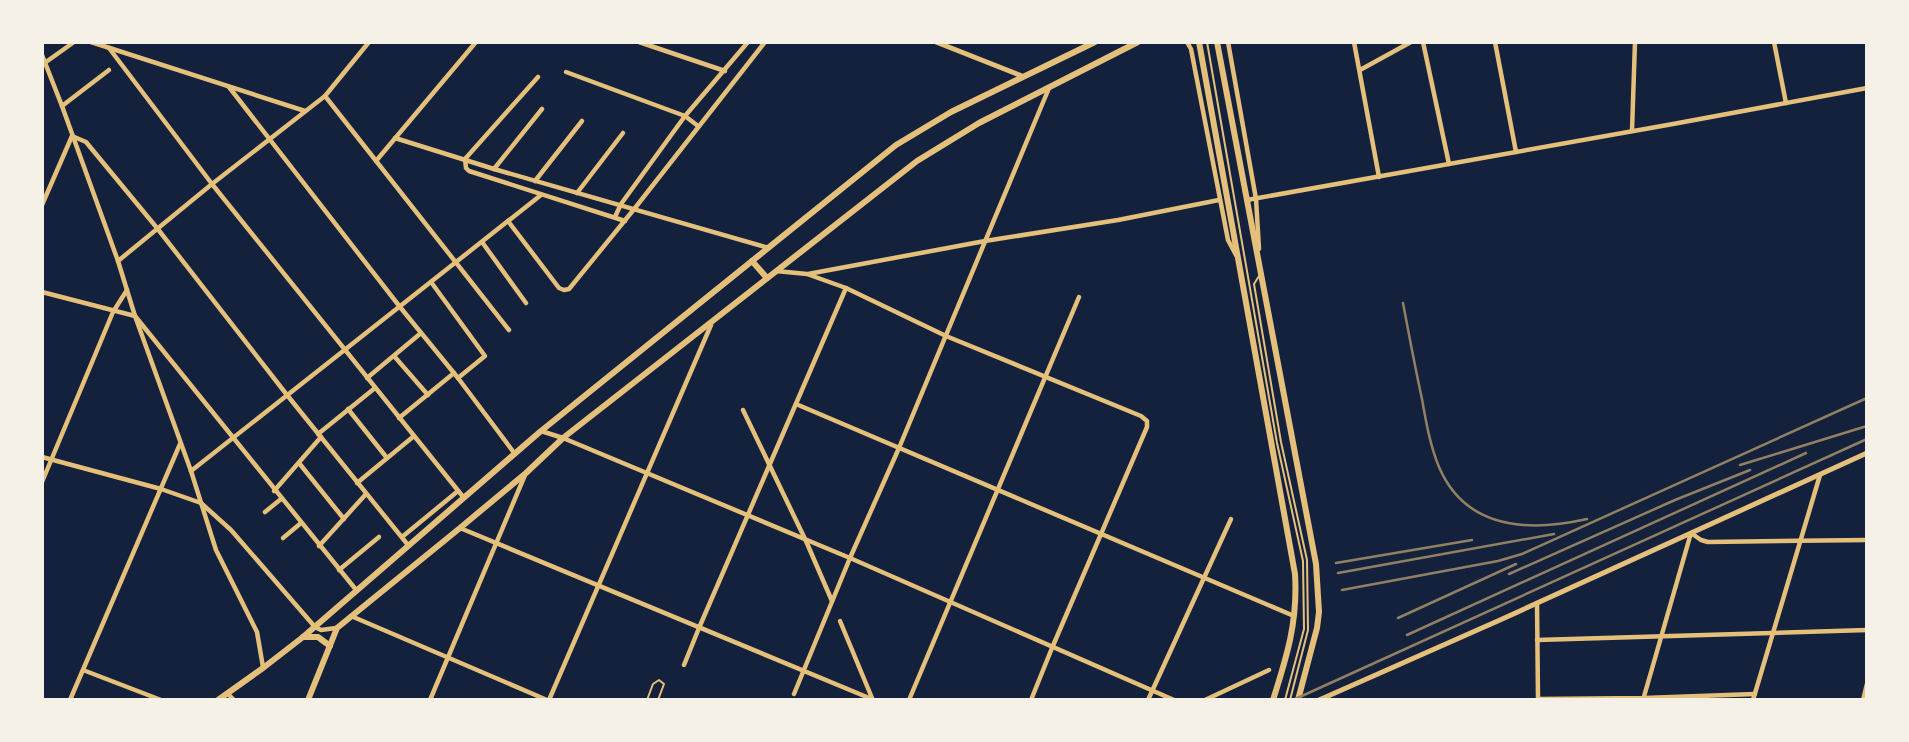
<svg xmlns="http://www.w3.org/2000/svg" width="1909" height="742" font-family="'DM Sans',sans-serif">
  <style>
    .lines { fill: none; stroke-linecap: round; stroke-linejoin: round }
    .service { stroke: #e5c07b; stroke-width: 2 }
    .minor { stroke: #e5c07b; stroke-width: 4.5 }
    .tertiary { stroke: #e5c07b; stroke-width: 5 }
    .secondary { stroke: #e5c07b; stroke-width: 6 }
    .rail { stroke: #918062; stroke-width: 2.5 }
  </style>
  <rect width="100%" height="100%" fill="#14213d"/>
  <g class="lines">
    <g class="service">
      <path d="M1207 42 1277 443 1303 561 1304 629 1285 700"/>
      <path d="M1259 276 1254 284 1281 442 1307 560 1308 630 1290 700"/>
      <path d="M647 700 653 684 659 680 664 684 658 700"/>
    </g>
    <g class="minor">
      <path d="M91 42 305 111"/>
      <path d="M639 42 725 71"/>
      <path d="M1187 42 1191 49 1228 240 1236 255"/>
      <path d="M1228 42 1256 199 1259 249"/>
      <path d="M1354 42 1379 177"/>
      <path d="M1423 42 1449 164"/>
      <path d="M1495 42 1516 152"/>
      <path d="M1774 42 1786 103"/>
      <path d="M109 48 212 184 464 498"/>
      <path d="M42 55 62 106 118 261 135 316 191 471 216 550 257 632 263 667"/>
      <path d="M46 62 74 42"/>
      <path d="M1360 70 1411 42"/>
      <path d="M566 72 685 116 698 126"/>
      <path d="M229 87 400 307 458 378 515 454"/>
      <path d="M325 96 509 330"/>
      <path d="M62 106 109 70"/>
      <path d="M1632 131 1635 42"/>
      <path d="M395 138 494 169 769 248"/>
      <path d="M465 159 466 168 469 171 625 221"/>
      <path d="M465 159 538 77"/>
      <path d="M376 161 476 42"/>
      <path d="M494 169 542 109"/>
      <path d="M535 181 582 121"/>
      <path d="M577 193 623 133"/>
      <path d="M1247 200 1673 124 1867 88"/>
      <path d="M42 205 72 136 86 142 157 228 287 395 408 545"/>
      <path d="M615 217 621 204 685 116 748 42"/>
      <path d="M508 221 559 288 564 290 569 289 635 208 765 42"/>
      <path d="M482 242 526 303"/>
      <path d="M118 261 212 184 325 96 369 42"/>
      <path d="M776 271 807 274 846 288 946 336 1141 416 1147 421V427L1052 648 1031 700"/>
      <path d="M808 274 985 241 1118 220 1219 200"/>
      <path d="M431 282 485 356 458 378"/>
      <path d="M42 292 135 316 357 591"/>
      <path d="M394 356 428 395"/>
      <path d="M367 378 421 333"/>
      <path d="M796 404 1294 616"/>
      <path d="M348 409 387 458"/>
      <path d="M743 410 806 541 832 601"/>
      <path d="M399 418 454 373"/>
      <path d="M541 431 563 438 850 558 1174 700"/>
      <path d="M318 434 375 388"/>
      <path d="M42 457 161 489 201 503 231 530 315 627 321 630 336 628"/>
      <path d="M299 463 344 519"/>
      <path d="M191 471 541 195"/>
      <path d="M42 482 113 312 127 290"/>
      <path d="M357 483 414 436"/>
      <path d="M274 491 321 437"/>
      <path d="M265 512 281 499"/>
      <path d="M460 528 874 700"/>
      <path d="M402 537 458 491"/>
      <path d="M283 538 301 523"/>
      <path d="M319 546 366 494"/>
      <path d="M339 570 379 537"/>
      <path d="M1537 603 1538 699"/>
      <path d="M351 616 547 700"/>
      <path d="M840 621 872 698"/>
      <path d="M1537 640 1867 630"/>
      <path d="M684 665 699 628 846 288"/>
      <path d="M83 670 161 700"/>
      <path d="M227 693 234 700"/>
      <path d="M794 694 850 558 899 448 1049 88"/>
      <path d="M1538 699 1644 698 1755 694"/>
      <path d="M70 700 180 444"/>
      <path d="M430 700 525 475"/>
      <path d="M549 700 711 325"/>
      <path d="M909 700 1079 297"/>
      <path d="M1148 700 1231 519"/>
      <path d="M1205 700 1269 670"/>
      <path d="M1643 700 1691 533 1701 540 1708 542 1867 540"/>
      <path d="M1753 700 1820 475"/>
      <path d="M1863 700 1867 684"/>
    </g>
    <g class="tertiary">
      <path d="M936 42 1022 76"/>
      <path d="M1319 700 1500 620 1867 453"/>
    </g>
    <g class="secondary">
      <path d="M1199 42 1295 574C1298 621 1287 656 1273 700"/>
      <path d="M1217 42 1316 564 1319 612 1317 628 1298 700"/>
      <path d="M752 261 767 278"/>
      <path d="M303 637H318L330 646"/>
      <path d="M218 700 263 668 303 637 541 431 896 145 951 112 1095 42"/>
      <path d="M308 700 337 628 460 528 526 473 563 438 917 161 979 123 1138 42"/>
    </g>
    <g class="rail">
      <path d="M1403 303C1409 335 1415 367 1422 399 1426 422 1430 445 1439 467 1466 530 1529 532 1587 519"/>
      <path d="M1740 465 1867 426"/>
      <path d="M1336 563 1472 540"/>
      <path d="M1338 573 1554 534"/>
      <path d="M1509 574 1675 500 1750 470"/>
      <path d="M1342 590 1498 561 1522 554 1867 398"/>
      <path d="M1398 618 1516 564"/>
      <path d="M1407 635 1806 453"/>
      <path d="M1293 700 1867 439"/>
    </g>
  </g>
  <rect width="1909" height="742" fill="none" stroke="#f6f1e7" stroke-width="88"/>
</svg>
